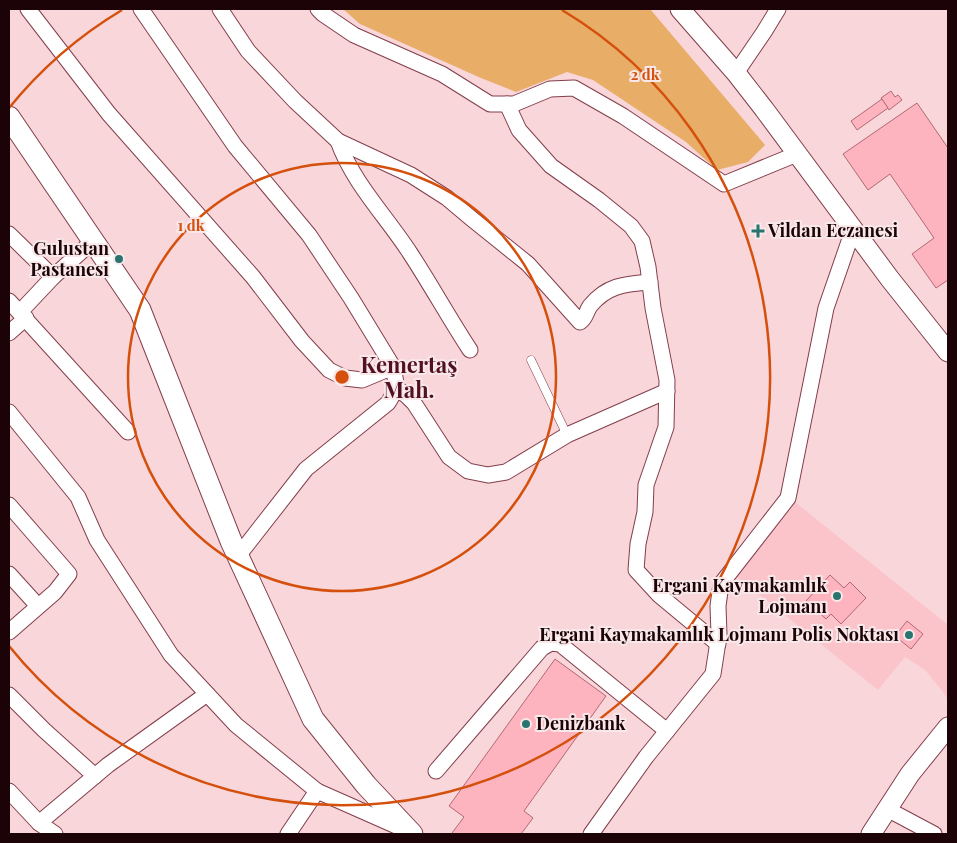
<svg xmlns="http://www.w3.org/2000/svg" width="957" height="843" font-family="'Playfair Display',serif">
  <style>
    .built { fill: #fbc4cb }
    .green { fill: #e8ad67 }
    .building { fill: #feb4bf; stroke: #b26874 }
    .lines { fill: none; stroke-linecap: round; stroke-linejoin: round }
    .service-casing { stroke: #833e4b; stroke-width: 9 }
    .minor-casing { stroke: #833e4b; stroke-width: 17 }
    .tertiary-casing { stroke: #833e4b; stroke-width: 21 }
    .secondary-casing { stroke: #833e4b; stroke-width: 23 }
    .service { stroke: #fff; stroke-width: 8 }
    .minor { stroke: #fff; stroke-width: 15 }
    .tertiary { stroke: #fff; stroke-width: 19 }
    .secondary { stroke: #fff; stroke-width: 21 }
    .ring { fill: none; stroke: #d4500c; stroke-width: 2.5 }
    .poi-dot { fill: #2a746f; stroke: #f9e8ea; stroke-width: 2 }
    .labels { text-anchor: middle; stroke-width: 4; stroke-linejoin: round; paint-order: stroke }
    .poi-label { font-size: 18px; font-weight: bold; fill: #1b0307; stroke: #f9e8ea; text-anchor: end }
    .district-label { font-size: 22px; font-weight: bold; fill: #521122; stroke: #f9e8ea }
    .centre { fill: #d4500c; stroke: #f9e8ea; stroke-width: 2.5 }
    .ring-label { font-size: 15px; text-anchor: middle; font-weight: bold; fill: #d4500c; stroke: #f9e8ea; stroke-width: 4; stroke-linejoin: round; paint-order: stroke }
  </style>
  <rect width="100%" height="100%" fill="#f8d6da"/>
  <path class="built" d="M795 502 948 625V700L941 689 925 670 905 657 878 690 736 576Z"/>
  <path class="green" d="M343 9H650L765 145 748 162 717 170 686 142 593 80 567 72 516 92 481 78 360 24Z"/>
  <g class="building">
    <path d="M891 91 895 97 898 95 902 100 889 110 881 98Z"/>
    <path d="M882 99 888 108 857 130 851 121Z"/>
    <path d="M917 103 948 148V280L936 288 912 254 934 238 890 174 868 190 843 154Z"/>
    <path d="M830 575 844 588 850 582 866 598 841 624 831 614 826 619 806 601Z"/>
    <path d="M907 621 923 634 911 649 895 636Z"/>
    <path d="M555 659 606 696 524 811 533 818 521 834H453L452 833 464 817 449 806Z"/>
  </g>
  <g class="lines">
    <defs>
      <path id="service" d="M531 360 567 435"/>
      <g id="minor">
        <path d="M28 9 109 114 253 277 302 341 329 370 345 378 362 380 393 367"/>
        <path d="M141 9 235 146 309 235 351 298 393 367 397 388 388 403 306 469 238 556"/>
        <path d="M220 9 248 51 295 101 338 141 411 175 447 198 472 219 528 264 580 322C586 318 586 312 590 306 607 285 625 284 650 282"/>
        <path d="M318 9 323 14 354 35 442 74 490 104H514L550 89 574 88 623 116 724 184 797 154"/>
        <path d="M736 73 764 32 778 9"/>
        <path d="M507 104 519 130 551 166 599 200 631 226 642 241 648 267 653 308 667 380 666 427 646 485 645 512 638 544 636 570 659 595 718 644"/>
        <path d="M338 141C353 183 386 216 410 253 431 285 449 318 470 350"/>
        <path d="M9 234 53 277 93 241"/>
        <path d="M9 301 128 432"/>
        <path d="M20 312 53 277"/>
        <path d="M9 333 26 318"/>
        <path d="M397 388 408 397 414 403 449 457 468 471 488 475 506 472 567 435 667 391"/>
        <path d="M9 412 78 497 97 540 171 655 236 725 317 791"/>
        <path d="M9 505 69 574 55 592 9 632"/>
        <path d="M9 574 38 606"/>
        <path d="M9 695 44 730 95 776"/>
        <path d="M436 771 542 648 551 643 560 644 667 731"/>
        <path d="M9 791 39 823 55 834"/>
        <path d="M887 809 934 834"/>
        <path d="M39 823 108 765 207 694"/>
        <path d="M288 834 317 791 403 829"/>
        <path d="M591 834 646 757 713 674 719 635 718 606 721 584 788 498 826 308 853 230"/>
      </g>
      <g id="tertiary">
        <path d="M680 9 736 73 764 109 890 279 948 352"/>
        <path d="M871 834 910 774 948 727"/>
      </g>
      <path id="secondary" d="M9 117 140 310 231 541 313 719 366 785 412 834"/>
    </defs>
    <use href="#service" class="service-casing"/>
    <use href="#minor" class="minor-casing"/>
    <use href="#tertiary" class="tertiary-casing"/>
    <use href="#secondary" class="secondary-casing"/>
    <use href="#service" class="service"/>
    <use href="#minor" class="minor"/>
    <use href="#tertiary" class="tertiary"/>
    <use href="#secondary" class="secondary"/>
  </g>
  <g class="ring">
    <circle cx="342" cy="377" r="214"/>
    <path d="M9 108A428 428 0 0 1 122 10M562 10A428 428 0 1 1 9 646"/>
  </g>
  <g class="poi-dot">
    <path d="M755.5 223.5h5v5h5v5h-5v5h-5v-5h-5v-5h5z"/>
    <circle cx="119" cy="259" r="5"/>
    <circle cx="837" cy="596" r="5"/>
    <circle cx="909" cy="635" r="5"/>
    <circle cx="526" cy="724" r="5"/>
  </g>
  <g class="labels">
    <g class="poi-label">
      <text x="768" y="237" text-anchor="start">Vildan Eczanesi</text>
      <text x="109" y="255">Gulustan<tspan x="109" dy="21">Pastanesi</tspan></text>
      <text x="827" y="592">Ergani Kaymakamlık<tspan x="827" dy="21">Lojmanı</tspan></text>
      <text x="899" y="641">Ergani Kaymakamlık Lojmanı Polis Noktası</text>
      <text x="536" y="730" text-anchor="start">Denizbank</text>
    </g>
    <g class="district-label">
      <text x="409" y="373">Kemertaş<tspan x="409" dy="25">Mah.</tspan></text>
    </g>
  </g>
  <circle cx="342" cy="377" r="8" class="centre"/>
  <g class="ring-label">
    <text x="645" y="80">2 dk</text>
    <text x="191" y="231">1 dk</text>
  </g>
  <rect width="957" height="843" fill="none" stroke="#1b0307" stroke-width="20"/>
</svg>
